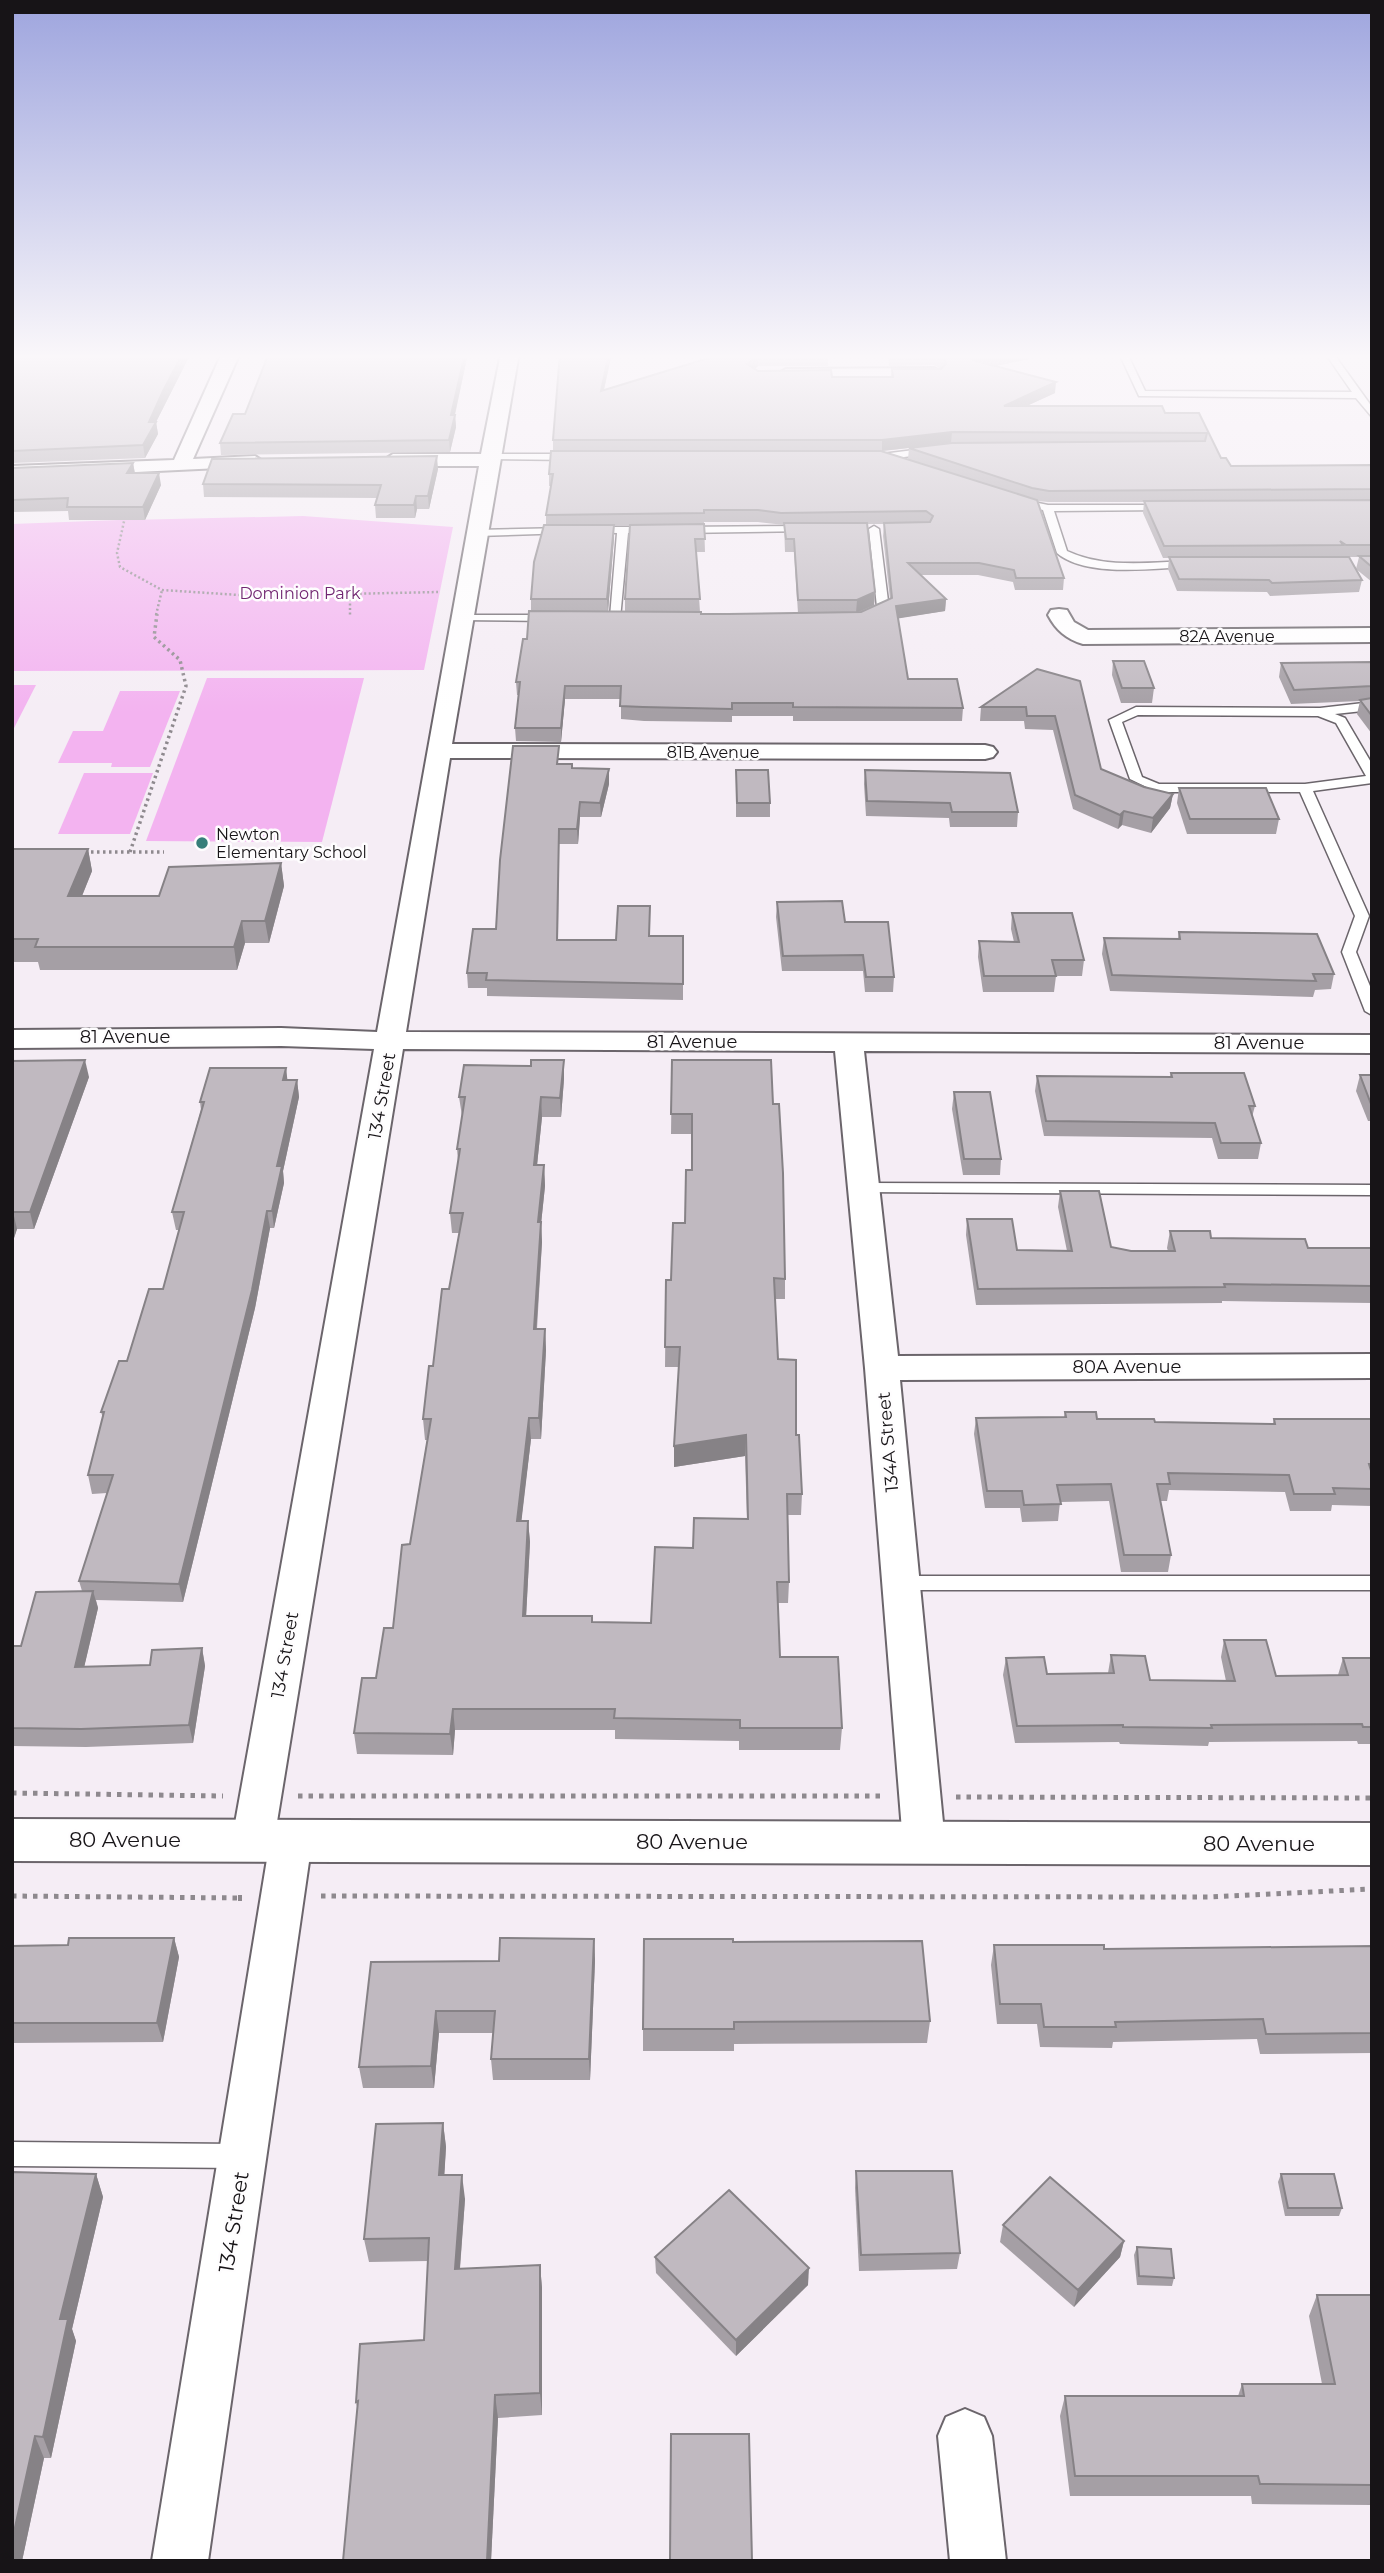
<svg xmlns="http://www.w3.org/2000/svg" width="1384" height="2573" font-family="Montserrat,sans-serif">
  <style>
    .green { fill: #f3b3f0 }
    .lines { fill: none; stroke-linecap: round; stroke-linejoin: round }
    .service-casing { stroke: #6b656b; stroke-width: 3 }
    .minor-casing { stroke: #6b656b; stroke-width: 4 }
    .secondary-casing { stroke: #6b656b; stroke-width: 4 }
    .path-far3 { stroke: #8e898e; stroke-width: 2.5; stroke-dasharray: 2 2.5; stroke-linecap: butt }
    .path-far2 { stroke: #8e898e; stroke-width: 3.5; stroke-dasharray: 2.5 3.5; stroke-linecap: butt }
    .path-far1 { stroke: #8e898e; stroke-width: 5; stroke-dasharray: 4.5 6; stroke-linecap: butt }
    .path { stroke: #8e898e; stroke-width: 6; stroke-dasharray: 5 8; stroke-linecap: butt }
    .service { fill: #fff; fill-rule: evenodd }
    .minor { fill: #fff; fill-rule: evenodd }
    .secondary { fill: #fff; fill-rule: evenodd }
    .wall { fill: #a59fa5; fill-rule: evenodd }
    .shaded-wall { fill: #868286 }
    .building { fill: #c0b9c0; stroke: #868286; stroke-width: 2 }
    .poi-dot { fill: #377f7a; stroke: #fefdfe; stroke-width: 2.5 }
    .labels { text-anchor: middle; stroke-width: 5; stroke-linejoin: round; paint-order: stroke }
    .far-park-label { font-size: 16px; fill: #712571; stroke: #fefdfe }
    .far-street-label { font-size: 16px; fill: #171417; stroke: #fefdfe }
    .far-poi-label { font-size: 16px; fill: #171417; stroke: #fefdfe; text-anchor: start }
    .street-label { font-size: 18px; fill: #171417; stroke: #fefdfe }
    .near-street-label { font-size: 21px; fill: #171417; stroke: #fefdfe }
  </style>
  <rect width="100%" height="100%" fill="#f5edf5"/>
  <g class="green">
    <path d="M141 477 129 520 303 516 453 527 424 670 12 671V524L119 520Z"/>
    <path d="M207 678H364L322 842 146 841Z"/>
    <path d="M12 685H36L12 732Z"/>
    <path d="M120 691H180L150 767H111L112 763H58L73 731H103Z"/>
    <path d="M84 773H153L130 834H58Z"/>
  </g>
  <g class="lines">
    <defs>
      <g id="service">
        <path d="M1119 353H1127L1145 391 1352 392 1325 353H1333L1372 407V417L1356 398 1139 396Z"/>
        <path d="M930 448 935 451 933 453 897 458V462L877 457 882 454Z"/>
        <path d="M489 454H574L579 457 574 460 485 459 484 457Z"/>
        <path d="M1019 499 1048 505H1169L1170 507 1165 510 1054 511 1067 551C1105 569 1150 562 1191 561L1196 564 1191 567C1155 568 1086 578 1057 553L1043 510 1015 504 1014 502Z"/>
        <path d="M806 526 810 527V531L680 533 675 530 680 527Z"/>
        <path d="M874 526 879 529 889 609 868 618 862 615 877 607 869 529Z"/>
        <path d="M593 527H652L657 530 652 533H628L620 619 610 617 617 533 589 532V528Z"/>
        <path d="M565 528 569 529V533L477 536 472 533 477 530Z"/>
        <path d="M463 615H550L556 618 550 621 459 620 457 618Z"/>
        <path d="M1372 702V710L1335 714 1345 718 1372 764V783L1313 791 1369 916 1356 952 1372 991V1015L1365 1011 1342 952 1355 916 1300 792H1157L1130 779 1109 720 1136 707 1320 708ZM1138 715 1318 716 1336 723 1366 776 1305 784H1159L1142 777 1122 722Z"/>
        <path d="M864 1183 1372 1185V1195L858 1192 856 1188 858 1184Z"/>
        <path d="M899 1576H1372V1590H899L892 1588 889 1583 892 1578Z"/>
        <path d="M12 2142 240 2144 249 2148 253 2156 249 2164 240 2168 12 2166Z"/>
      </g>
      <g id="minor">
        <path d="M222 353H240L193 459 255 456 264 462 262 466 12 478V466L174 460Z"/>
        <path d="M501 353H519L452 744 985 745 993 747 997 752 993 757 985 759 450 758 406 1032 1372 1035V1053L864 1051 898 1356 1372 1354V1378L900 1380 945 1843 939 1856 924 1861 909 1856 903 1843 865 1368 835 1051 403 1049 276 1828 291 1823 306 1828 312 1841 208 2561H152L268 1853 253 1858 238 1853 232 1840 374 1049 281 1046 12 1048V1030L281 1028 377 1032 479 466H393L384 460 393 454H481Z"/>
        <path d="M934 368 943 373 940 377 786 379 777 374 786 369Z"/>
        <path d="M1059 609 1067 610 1074 622 1088 630 1372 628V642L1083 644C1066 639 1056 630 1048 615L1051 610Z"/>
        <path d="M965 2409 984 2417 992 2436 1006 2561H950L938 2436 946 2417Z"/>
      </g>
      <path id="secondary" d="M12 1819 1372 1823V1865L12 1861Z"/>
    </defs>
    <use href="#service" class="service-casing"/>
    <use href="#minor" class="minor-casing"/>
    <use href="#secondary" class="secondary-casing"/>
    <g class="path-far3">
      <path d="M125 517 117 553 120 567 162 590 255 596 438 592"/>
      <path d="M350 590V615"/>
      <path d="M156 615 162 590"/>
    </g>
    <g class="path-far2">
      <path d="M85 852H164"/>
      <path d="M130 852 186 686 180 660 154 637 157 614"/>
    </g>
    <g class="path-far1">
      <path d="M12 1793 223 1796"/>
      <path d="M298 1796H881"/>
      <path d="M956 1797 1372 1798"/>
      <path d="M12 1896 242 1898"/>
      <path d="M321 1896 1209 1897 1372 1889"/>
    </g>
    <path class="path" d="M238 1898H242"/>
    <use href="#service" class="service"/>
    <use href="#minor" class="minor"/>
    <use href="#secondary" class="secondary"/>
  </g>
  <g class="wall">
    <path d="M15 353H191L156 422 158 434 145 458 12 463V356Z"/>
    <path d="M269 353H468L455 415 456 427 450 452 221 455 220 443 245 414Z"/>
    <path d="M560 353H612L604 390 725 353 828 355V366H758L755 369 758 371 832 377H891L892 369H941L934 365 889 366 888 353H1035L1030 354 1029 359 995 366 1055 393 1026 406 1165 413H1199L1221 458 1231 466 1372 465V582L1356 569 1359 557H1349L1362 580 1359 592 1270 596 1267 592 1177 591 1168 569 1169 558H1163L1143 513 1144 502H1048L1038 501 1064 578 1063 590H1015L1013 582 978 575H921L946 599 945 611 898 618 908 679 963 708 962 721H793V716H732V722L644 721 621 719V699H565L561 742 516 741 515 728 519 695H517L516 682 527 639 531 611V599L546 525V515L551 486H549V474L553 451V440ZM909 448 908 459 882 451ZM704 522H758L784 525 785 552H794L798 613 701 614 700 612 696 552H705ZM867 524H884L883 536 890 599 874 605 875 592ZM614 526H630L625 599V611H608L614 538Z"/>
    <path d="M133 463 135 473 161 485 145 520H69L68 511 12 512V468Z"/>
    <path d="M438 469 429 509H417L415 518H376L375 505 377 498 204 497 203 484Z"/>
    <path d="M1113 661 1154 688 1152 703H1121L1112 675Z"/>
    <path d="M1372 662V734L1357 714 1360 701 1291 704 1279 677 1281 663Z"/>
    <path d="M1037 669 1101 769 1144 787 1173 794 1170 808 1151 833 1122 825 1118 829 1073 809 1053 730 1025 729 1024 721H980L981 707Z"/>
    <path d="M559 764 572 768 609 784 601 817H580L578 844H559L558 940H616L649 936H683V1000L487 996V988H468L467 973 496 929Z"/>
    <path d="M736 770 770 803V817H736Z"/>
    <path d="M865 770 1018 812 1017 827H950L949 818 866 816 864 784Z"/>
    <path d="M1179 788 1279 819 1276 834H1187L1177 803Z"/>
    <path d="M12 849H88L92 871 82 896H159L281 863 284 886 269 943H245L237 970H40L38 962H12Z"/>
    <path d="M777 902 845 922 894 977 893 992H865L863 971H782L776 917Z"/>
    <path d="M1012 913 1084 960 1082 976H1056L1054 992H983L978 957 979 941 1014 942 1011 929Z"/>
    <path d="M1179 932 1334 974 1331 989 1315 990 1313 997 1110 991 1102 954 1104 938 1178 939Z"/>
    <path d="M564 1060V1079L561 1117H542L537 1165H544L545 1186 541 1224 542 1242 537 1329H545L546 1350 541 1439H531L521 1521H528L530 1542 526 1616 592 1622 651 1623 693 1548 747 1519 745 1456 674 1467 679 1367H665L666 1280H671L685 1223 692 1170V1134H671L672 1060 785 1279V1299H775L778 1359 796 1435 802 1494 801 1515H788L789 1582 788 1603H778L780 1657 842 1728 840 1750H739V1741L615 1739V1730H455L453 1755 357 1754 354 1733 376 1678 393 1628 410 1544 427 1440H425L423 1419 460 1233H452L450 1213 458 1161 457 1149 462 1116 459 1097 531 1066Z"/>
    <path d="M12 1061 89 1077 34 1229H17L12 1244Z"/>
    <path d="M286 1068 287 1080H297L299 1097 283 1171 284 1183 274 1228H270L255 1308 183 1602 96 1600 98 1608 84 1667 150 1665 202 1648 205 1666 193 1743 86 1747 12 1746V1646H21L82 1591 79 1581 107 1493 92 1494 88 1475 103 1418 101 1412 163 1289 179 1230H176L172 1212 201 1110 200 1102Z"/>
    <path d="M1171 1073 1255 1106 1252 1117 1261 1143 1258 1159H1218L1212 1138 1044 1136 1035 1091 1037 1076 1170 1077Z"/>
    <path d="M1360 1075H1372V1121H1368L1356 1091Z"/>
    <path d="M954 1092 1001 1159 1000 1175H963L952 1109Z"/>
    <path d="M1060 1191 1111 1247 1131 1251H1168L1167 1248 1170 1231 1211 1238 1308 1248H1372V1303L1222 1301V1303L976 1305 966 1235 967 1219 1017 1250 1067 1251 1058 1207Z"/>
    <path d="M1065 1412 1097 1419 1155 1422 1273 1424 1274 1419H1372V1506L1332 1505 1331 1511H1290L1285 1492 1169 1490 1167 1501H1160L1171 1555 1168 1572H1121L1109 1501 1060 1502 1058 1521 1022 1522 1020 1508H985L974 1434 976 1418 1064 1417Z"/>
    <path d="M1224 1640 1276 1676 1338 1675 1343 1658H1372V1744H1358L1357 1741 1209 1742 1208 1746 1120 1744 1119 1742 1015 1743 1003 1675 1006 1658 1047 1674 1108 1673 1111 1655 1150 1680 1226 1681 1221 1657Z"/>
    <path d="M174 1938 179 1957 163 2042 12 2043V1946L68 1945Z"/>
    <path d="M594 1939 595 1961 590 2080H493L491 2059 493 2033H439L434 2088H363L359 2067 499 1961Z"/>
    <path d="M733 1942 930 2021 927 2043 734 2044V2051H643V2029Z"/>
    <path d="M994 1945 1104 1949 1372 1946V2053L1260 2054 1257 2039 1113 2042 1112 2048 1040 2047 1037 2024H997L991 1965Z"/>
    <path d="M443 2123 446 2147 444 2175 465 2199 460 2269 540 2265 542 2288V2415L498 2418 491 2561H343L358 2411 356 2402 424 2340 428 2261 369 2262 364 2239Z"/>
    <path d="M856 2171 960 2253 957 2269 859 2271 855 2188Z"/>
    <path d="M12 2172 96 2174 103 2197 72 2329 76 2341 51 2458H44L22 2561H12Z"/>
    <path d="M1281 2174 1342 2208 1339 2216H1285L1278 2182Z"/>
    <path d="M1003 2225 1124 2241 1120 2257 1074 2307 1000 2242Z"/>
    <path d="M1137 2247 1174 2278 1172 2286 1137 2285 1134 2255Z"/>
    <path d="M655 2257 808 2285 736 2356 656 2273Z"/>
    <path d="M1317 2295H1372V2505L1252 2504 1251 2496H1070L1060 2416 1065 2396H1238L1242 2384H1322L1309 2316Z"/>
  </g>
  <g class="shaded-wall">
    <path d="M183 353H191L156 422 158 434 145 458 143 445 149 422 163 391Z"/>
    <path d="M465 353H468L452 427 451 415Z"/>
    <path d="M609 353H612L601 402V391Z"/>
    <path d="M1010 353H1035L1030 354 1029 359 971 371 972 360Z"/>
    <path d="M758 356V366L747 375V364Z"/>
    <path d="M1056 382 1055 393 1003 417 1004 406Z"/>
    <path d="M455 415 456 427 450 452 449 440Z"/>
    <path d="M952 432 951 443 882 451V440Z"/>
    <path d="M437 456 438 469 429 509 428 496Z"/>
    <path d="M133 463 135 475 127 473Z"/>
    <path d="M159 473 161 485 145 520 143 507Z"/>
    <path d="M416 496 417 509 415 518 414 505Z"/>
    <path d="M614 525V538L608 612 607 599Z"/>
    <path d="M875 592 874 605 856 613 857 600Z"/>
    <path d="M946 599 945 611 895 619 896 606Z"/>
    <path d="M565 686V699L561 742V728Z"/>
    <path d="M609 769V784L601 817 600 803Z"/>
    <path d="M1173 794 1170 808 1151 833 1153 818Z"/>
    <path d="M580 802V817L578 844 577 829Z"/>
    <path d="M1124 811 1122 825 1118 829 1120 815Z"/>
    <path d="M88 849 92 871 73 918 68 896Z"/>
    <path d="M281 863 284 886 269 943 265 921Z"/>
    <path d="M242 921 245 943 237 970 234 947Z"/>
    <path d="M85 1060 89 1077 34 1229 30 1212Z"/>
    <path d="M564 1060V1079L561 1117 560 1098Z"/>
    <path d="M286 1068 288 1085 283 1080Z"/>
    <path d="M297 1080 299 1097 283 1171 284 1183 274 1228 272 1211 277 1166Z"/>
    <path d="M541 1097 542 1117 535 1185 534 1165Z"/>
    <path d="M544 1165 545 1186 541 1224 542 1242 535 1350 534 1329 538 1222Z"/>
    <path d="M267 1211 270 1228 255 1308 183 1602 179 1584Z"/>
    <path d="M13 1212 17 1229 12 1244V1214Z"/>
    <path d="M545 1329 546 1350 541 1439 539 1418Z"/>
    <path d="M529 1418 531 1439 519 1542 517 1521Z"/>
    <path d="M746 1435 745 1456 674 1467V1446Z"/>
    <path d="M528 1521 530 1542 525 1637 523 1616Z"/>
    <path d="M93 1591 98 1608 80 1685 75 1667Z"/>
    <path d="M202 1648 205 1666 193 1743 189 1725Z"/>
    <path d="M453 1709 455 1730 453 1755 450 1734Z"/>
    <path d="M174 1938 179 1957 163 2042 157 2023Z"/>
    <path d="M594 1939 595 1961 590 2080 589 2059Z"/>
    <path d="M436 2011 439 2033 434 2088 431 2066Z"/>
    <path d="M443 2123 446 2147 443 2199 439 2175Z"/>
    <path d="M96 2174 103 2197 72 2329 76 2341 51 2458 43 2437 60 2319Z"/>
    <path d="M462 2175 465 2199 458 2292 455 2269Z"/>
    <path d="M1124 2241 1120 2257 1074 2307 1078 2290Z"/>
    <path d="M540 2265 542 2288V2415L540 2393Z"/>
    <path d="M809 2268 808 2285 736 2356V2340Z"/>
    <path d="M495 2395 498 2418 491 2561H487Z"/>
    <path d="M35 2436 44 2458 22 2561H12V2541Z"/>
  </g>
  <g class="building">
    <path d="M15 353H183L163 391 149 422H156L143 445 12 451V356Z"/>
    <path d="M269 353H465L451 415H455L449 440 220 443 233 414H245Z"/>
    <path d="M560 353H609L601 391 725 353H828V355L758 356 747 364 758 371 831 370 832 377H893L892 369H941L946 364 945 360 935 355H890V353H1010L972 360 1056 382 1004 406H1162L1165 413H1199L1221 458H1226L1231 466 1372 465V489L1049 491 1032 488 909 448 952 443 1205 441 1207 433 952 432 882 440H553Z"/>
    <path d="M551 451H881L1037 500 1064 578H1016L1014 570 979 563H908L946 599 896 606 908 679H957L963 708 793 707V703H732V709L643 707 620 706 621 686H565L561 728H515L520 682H516L523 639H527L529 611 701 612V614H728L861 612 892 598 884 523 930 522 933 516 926 511 781 513 758 510H704V513L546 515 553 474H549Z"/>
    <path d="M437 456 428 496H416L414 505H375L381 485 203 484 212 459Z"/>
    <path d="M133 463 127 473H159L143 507H67L68 498 12 500V468Z"/>
    <path d="M1372 500V545H1346L1340 541 1343 545 1164 546 1144 501Z"/>
    <path d="M784 523H867L875 592 857 600H798L794 539H786Z"/>
    <path d="M704 524 705 539H695L700 599H625L630 525Z"/>
    <path d="M544 525H614L607 599H531L534 562Z"/>
    <path d="M1359 556H1372V567Z"/>
    <path d="M1169 557H1349L1362 580 1272 583 1269 580 1179 579Z"/>
    <path d="M1113 661H1144L1154 688H1122Z"/>
    <path d="M1372 662V686L1294 690 1281 663Z"/>
    <path d="M1037 669 1080 681 1101 769 1144 787 1173 794 1153 818 1124 811 1120 815 1075 795 1055 716H1027L1026 707H981Z"/>
    <path d="M1372 698V716L1360 700Z"/>
    <path d="M513 746H559L557 764H572V768L609 769 600 803 580 802 577 829H559L557 940H616L618 906H650L649 936H683V984L486 980 487 973H467L473 929H496L500 860Z"/>
    <path d="M736 770H768L770 803H737Z"/>
    <path d="M865 770 1010 773 1018 812H952L950 803 867 801Z"/>
    <path d="M1179 788H1266L1279 819H1190Z"/>
    <path d="M12 849H88L68 896H159L169 867 281 863 265 921H242L234 947H35L38 939H12Z"/>
    <path d="M842 901 845 922H888L894 977H866L863 955 783 956 777 902Z"/>
    <path d="M1012 913H1072L1084 960H1052L1056 976H984L979 941 1019 942Z"/>
    <path d="M1179 932 1317 934 1334 974H1313L1316 981 1112 975 1104 938 1180 939Z"/>
    <path d="M85 1060 30 1212H13L12 1214V1061Z"/>
    <path d="M531 1060H564L560 1098 541 1097 534 1165H544L538 1222H541L534 1329H545L539 1418H529L517 1521H528L523 1616H592V1622L651 1623 655 1547 693 1548 694 1518 748 1519 746 1435 674 1446 680 1347H665L666 1280H671L673 1223H685L686 1170H692V1114H671L672 1060H771L773 1104H779L783 1173 785 1279 774 1278 778 1359 796 1360V1435H799L802 1494H787L789 1582H777L780 1657H838L842 1728H740V1720L614 1718 615 1709H453L450 1734 354 1733 362 1678H376L384 1628H393L402 1545 410 1544 431 1419H423L429 1366H433L442 1289H449L463 1213H450L460 1149H457L465 1097H459L464 1065 531 1066Z"/>
    <path d="M210 1068H286L283 1080H297L277 1166H282L272 1211H267L252 1290 179 1584 79 1581 113 1475H88L104 1412H101L119 1361H127L149 1289H163L184 1212H172L204 1102H200Z"/>
    <path d="M1171 1073H1244L1255 1106H1249L1261 1143H1221L1215 1123 1046 1121 1037 1076 1172 1077Z"/>
    <path d="M1360 1075H1372V1104H1371Z"/>
    <path d="M954 1092H990L1001 1159H964Z"/>
    <path d="M1060 1191H1099L1111 1247 1131 1251H1175L1170 1231H1210L1211 1238 1305 1239 1308 1248H1372V1286L1224 1284 1225 1287 978 1289 967 1219H1012L1017 1250 1072 1251Z"/>
    <path d="M1065 1412H1096L1097 1419H1154L1155 1422 1275 1424 1274 1419H1372V1464H1369L1372 1474V1489L1333 1488 1335 1494H1294L1289 1475 1168 1473 1170 1484H1157L1171 1555H1124L1111 1484 1057 1485 1061 1504 1024 1505 1022 1491H987L976 1418 1066 1417Z"/>
    <path d="M93 1591 75 1667 150 1665 152 1650 202 1648 189 1725 81 1729 12 1728V1646H21L36 1592Z"/>
    <path d="M1224 1640H1266L1276 1676 1348 1675 1343 1658H1372V1727H1363L1362 1724 1211 1725 1212 1728 1123 1727V1725L1017 1726 1006 1658 1044 1657 1047 1674 1114 1673 1111 1655 1145 1656 1150 1680 1235 1681Z"/>
    <path d="M69 1938H174L157 2023H12V1946L68 1945Z"/>
    <path d="M500 1938 594 1939 589 2059H491L495 2011H436L431 2066 359 2067 371 1962 499 1961Z"/>
    <path d="M644 1939H733V1942L922 1941 930 2021 734 2022V2029H643Z"/>
    <path d="M994 1945H1104V1949L1372 1946V2033L1266 2034 1263 2019 1115 2022 1116 2027H1044L1041 2004H1000Z"/>
    <path d="M443 2123 439 2175H462L455 2269 540 2265V2393L495 2395 487 2561H343L358 2401 356 2402 360 2344 424 2340 429 2238 364 2239 376 2124Z"/>
    <path d="M856 2171H952L960 2253 861 2255Z"/>
    <path d="M12 2172 96 2174 60 2319H68L43 2437 35 2436 12 2541Z"/>
    <path d="M1281 2174H1334L1342 2208H1288Z"/>
    <path d="M1050 2177 1124 2241 1078 2290 1003 2225Z"/>
    <path d="M729 2190 809 2268 736 2340 655 2257Z"/>
    <path d="M1137 2247 1171 2249 1174 2278 1139 2276Z"/>
    <path d="M1317 2295H1372V2485L1260 2484 1258 2476H1075L1065 2396H1244L1242 2384H1335Z"/>
    <path d="M671 2434H749L752 2561H670Z"/>
  </g>
  <linearGradient id="sky" x2="0" y2="1"><stop stop-color="#9ea5de"/><stop offset="0.5" stop-color="#faf7fa"/><stop offset="1" stop-color="#faf7fa" stop-opacity="0"/></linearGradient>
  <rect width="1384" height="713" fill="url(#sky)"/>
  <circle class="poi-dot" cx="202" cy="843" r="7"/>
  <g class="labels">
    <g class="far-park-label">
      <text x="300" y="599">Dominion Park</text>
    </g>
    <g class="far-street-label">
      <text x="1227" y="642">82A Avenue</text>
      <text x="713" y="758">81B Avenue</text>
    </g>
    <g class="far-poi-label">
      <text x="216" y="840">Newton<tspan x="216" dy="18">Elementary School</tspan></text>
    </g>
    <g class="street-label">
      <text x="125" y="1043">81 Avenue</text>
      <text x="692" y="1048">81 Avenue</text>
      <text x="1259" y="1049">81 Avenue</text>
      <text transform="translate(382 1096) rotate(-80)" y="6">134 Street</text>
      <text x="1127" y="1373">80A Avenue</text>
      <text transform="translate(888 1442) rotate(-95)" y="6">134A Street</text>
      <text transform="translate(285 1655) rotate(-80)" y="6">134 Street</text>
    </g>
    <g class="near-street-label">
      <text x="125" y="1847">80 Avenue</text>
      <text x="692" y="1849">80 Avenue</text>
      <text x="1259" y="1851">80 Avenue</text>
      <text transform="translate(234 2222) rotate(-81)" y="7">134 Street</text>
    </g>
  </g>
  <rect width="1384" height="2573" fill="none" stroke="#171417" stroke-width="28"/>
</svg>
